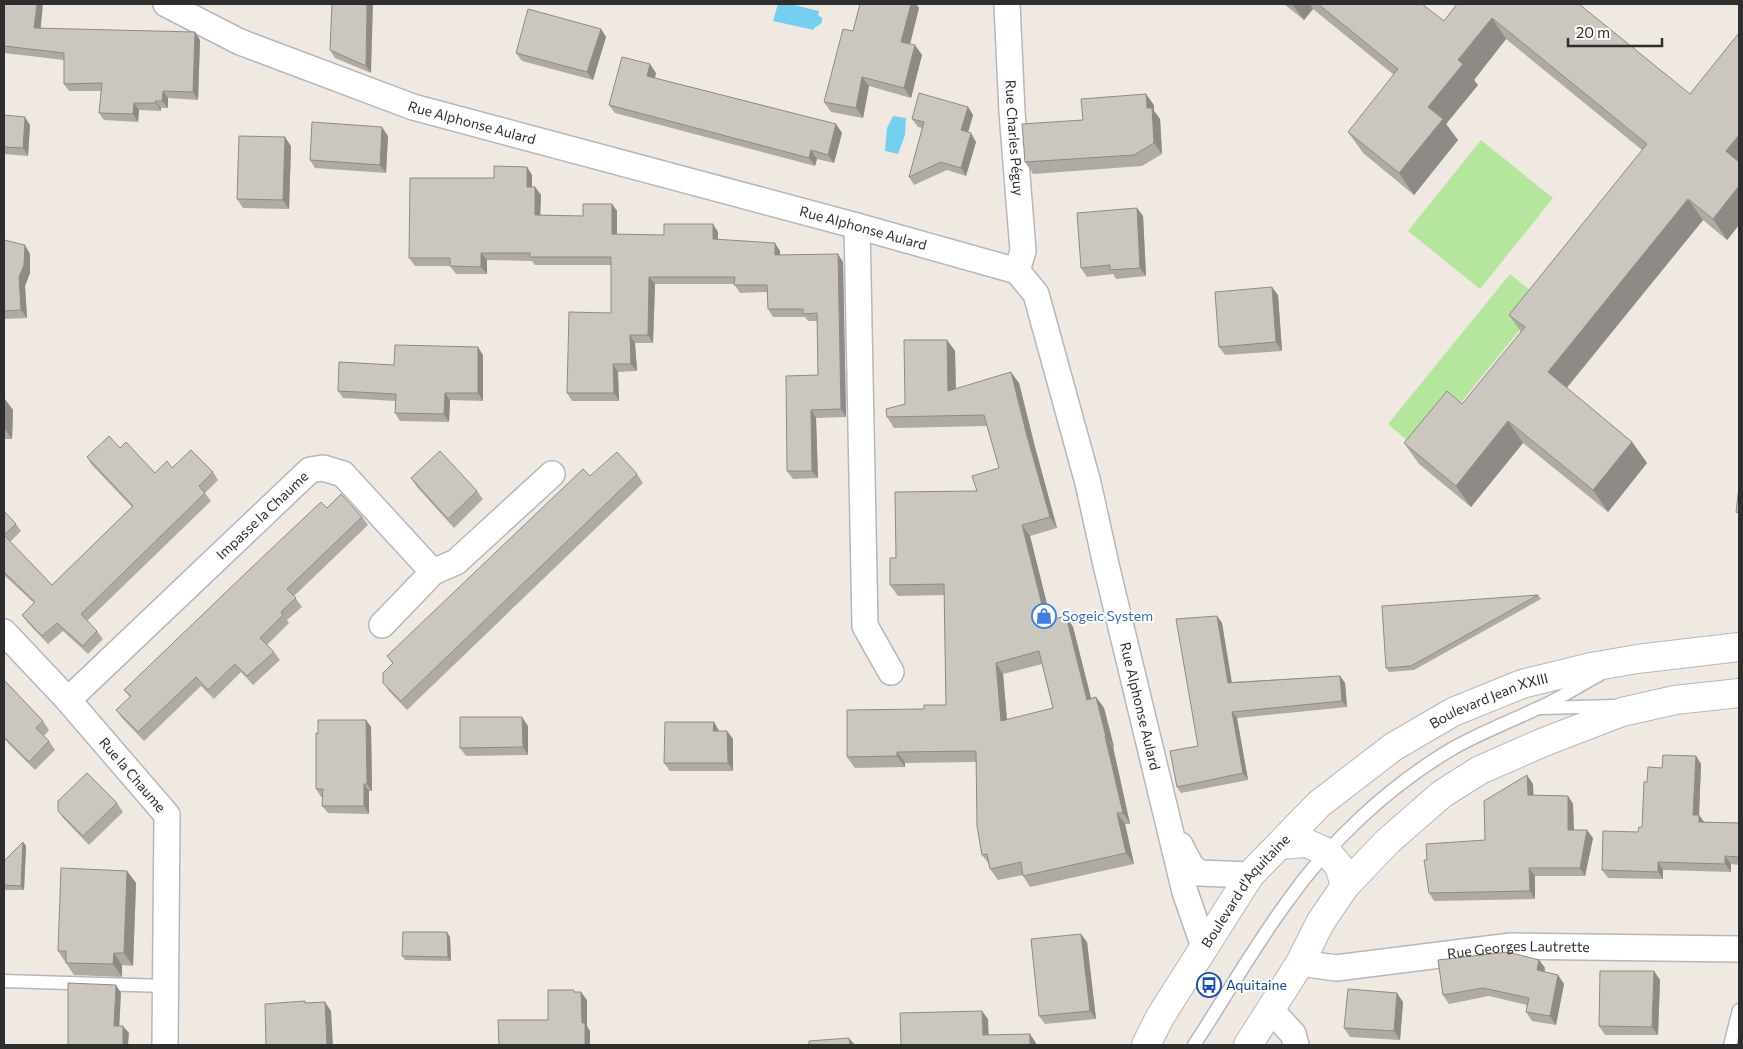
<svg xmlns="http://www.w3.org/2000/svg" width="1743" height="1049" font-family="Commissioner,sans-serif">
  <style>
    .green { fill: #b6e59e }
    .water { fill: #75cff0 }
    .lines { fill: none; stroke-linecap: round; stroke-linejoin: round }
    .lane-casing { stroke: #b4b7c1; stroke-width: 15 }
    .street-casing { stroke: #b4b7c1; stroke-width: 28 }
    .secondary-casing { stroke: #b4b7c1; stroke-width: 30 }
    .lane { stroke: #fff; stroke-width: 12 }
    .street { stroke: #fff; stroke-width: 25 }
    .secondary { stroke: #fff; stroke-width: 28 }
    .wall { fill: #afaba4; fill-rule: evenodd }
    .shaded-wall { fill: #8e8b86 }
    .building { fill: #cbc7bf; stroke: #8e8b86; fill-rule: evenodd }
    .labels { text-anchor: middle; stroke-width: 4; stroke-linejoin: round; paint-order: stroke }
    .street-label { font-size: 14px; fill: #2e2e2e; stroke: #fff }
    .shop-label { font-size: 14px; fill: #366cbe; stroke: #fff; text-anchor: start }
    .transit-label { font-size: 14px; fill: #164399; stroke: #fff; text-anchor: start }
  </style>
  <rect width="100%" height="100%" fill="#efe9e1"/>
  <g class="green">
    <path d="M1481 140 1553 198 1480 289 1408 231Z"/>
    <path d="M1510 274 1543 301 1421 452 1388 424Z"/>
  </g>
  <g class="water">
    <path d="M778 4H790L819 11 818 15 822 18C823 24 819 25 814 28V30L773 21Z"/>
    <path d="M893 116 906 118 905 135 898 154 885 151 887 128Z"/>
  </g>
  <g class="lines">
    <defs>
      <g id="lane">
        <path d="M1541 708 1613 706"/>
        <path d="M4 981 165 986"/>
        <path d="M1194 1045C1225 998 1253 948 1287 902 1329 842 1387 788 1450 750 1477 734 1507 723 1536 709 1558 700 1578 686 1599 675"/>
        <path d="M1730 1045 1739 1010"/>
      </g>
      <g id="street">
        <path id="s1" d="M166 4 240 42 413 107 857 226 1017 271 1036 294 1088 483 1107 569 1185 892 1204 947"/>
        <path id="s2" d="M1007 4 1012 112 1023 251 1017 271"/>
        <path d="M857 226 865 626 891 672"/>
        <path d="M382 625 433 572"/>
        <path id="s3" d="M4 632 68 700 167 815 165 1045"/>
        <path id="s4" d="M68 700 310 470 323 468 343 474 433 572 456 562 552 474"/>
        <path d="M1180 845 1191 866 1199 873 1250 875"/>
        <path id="s5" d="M1300 963 1336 968 1511 946 1739 949"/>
        <path d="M1271 1010 1293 1034 1296 1045"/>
      </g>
      <g id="secondary">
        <path d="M1280 845 1306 843 1327 852 1339 866 1345 886"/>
        <path id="s6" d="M1146 1045 1160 1017 1250 875 1319 804 1393 747 1453 712 1522 684 1591 667 1637 659 1739 647"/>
        <path d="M1248 1045 1300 963 1320 923 1345 886 1388 841 1442 794 1480 770 1544 742 1622 712 1675 700 1739 693"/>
      </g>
    </defs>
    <use href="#lane" class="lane-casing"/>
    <use href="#street" class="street-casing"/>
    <use href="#secondary" class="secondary-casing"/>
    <use href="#lane" class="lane"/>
    <use href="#street" class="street"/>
    <use href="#secondary" class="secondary"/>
  </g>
  <g class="wall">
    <path d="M4 4 41 28 200 40 198 100 168 98V108H161V111L139 110 138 122 104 120 99 113 101 91H69L64 84V60L4 53Z"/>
    <path d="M332 4 371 73 335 58 330 50Z"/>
    <path d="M860 4H916L919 8 910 44 922 55 911 98 869 86 863 118 831 112 824 102 853 31Z"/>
    <path d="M1284 4H1422L1444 21 1457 4 1690 94 1739 33V225L1727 240 1703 220 1567 388 1632 442 1647 463 1608 512 1523 443 1471 507 1419 464 1404 443 1462 404 1521 332 1509 315 1642 150 1506 39 1474 80 1478 85 1446 124 1458 140 1414 195 1363 153 1348 132 1394 75 1313 9 1304 20Z"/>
    <path d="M601 29 606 37 593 80 522 61 516 53Z"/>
    <path d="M656 73 655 78 836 124 842 133 834 163 817 159 815 166 615 113 609 105Z"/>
    <path d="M1154 105V111L1160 119 1162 154 1142 166 1033 174 1025 162 1083 120Z"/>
    <path d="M968 107 973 115 968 133 976 142 966 176 947 170 914 185 909 177 922 128 918 127 912 119Z"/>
    <path d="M4 115 30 125 28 156 4 154Z"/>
    <path d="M388 136 386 173 315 168 310 160Z"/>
    <path d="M291 146 289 209 243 208 237 199Z"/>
    <path d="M527 167 532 175V187H535L541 195 540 215 583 216 612 204 617 211V234L664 235 718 232V239L780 251V255L843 262 846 417 816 418 818 478 793 479 787 471 818 375 817 321H808L805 317H773L768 309 767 292 740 293 734 284H655L653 343H635L637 371 618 372 619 401H572L567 393 611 313V265H535L532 261 487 260V274H456L450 266H415L409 258 494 178Z"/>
    <path d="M1137 208 1143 216 1146 276 1116 279 1113 274 1087 277 1081 268Z"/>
    <path d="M4 240 30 254V273L25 286 27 318 4 319Z"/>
    <path d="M1278 295 1282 351 1225 355 1219 347Z"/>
    <path d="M947 340 955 351 956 389 1019 383 1035 447 1057 528 1030 536 1051 620 1066 616 1073 627 1091 698 1096 697 1104 708 1114 747H1113L1130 824H1125L1134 864 1030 887 1023 876V875L998 880 990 869 989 864 982 855 976 762 905 763V767L855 768 847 757 924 709 946 705 944 595 898 596 890 585 896 558 977 491 999 468 987 426 894 428 887 417 905 404ZM1042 664 1053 708 1007 720 1003 674Z"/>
    <path d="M483 355V401L450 400 449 422 400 421 395 413 396 401 343 398 338 391 394 365Z"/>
    <path d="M4 398 13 410 12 439H4Z"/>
    <path d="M120 448 155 473 172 468 213 472 218 480 205 493 211 501 87 621 97 631 103 639 88 654 63 631 48 644 28 623 22 615 34 603 4 575V511L16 524 21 531 10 542 52 585 132 507 92 465 87 457Z"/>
    <path d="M637 474 643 483 407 710 389 691 383 683 393 664 387 656 590 476Z"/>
    <path d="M411 478 477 491 483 499 454 528 417 487Z"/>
    <path d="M327 508 362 517 368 525 294 596 302 607 287 620 289 623 267 645 274 652 280 660 253 685 241 672 214 699 201 686 144 741 122 718 116 710 130 697 124 690Z"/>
    <path d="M1538 595 1541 599 1414 670 1389 672 1386 668Z"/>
    <path d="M1217 616 1222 623 1231 682 1340 676 1345 683 1347 707 1237 718 1248 780 1181 793 1177 787 1198 746Z"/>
    <path d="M4 680 43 721 49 730 44 736 49 741 55 750 35 770 4 739Z"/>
    <path d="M366 720 371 727 372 791H369V814L328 813 322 806 323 797H321L316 789 318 734Z"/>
    <path d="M714 722 719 731H727L733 739V771H670L664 763Z"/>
    <path d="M528 726V755L466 756 460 748Z"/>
    <path d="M1696 756 1701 764 1699 815 1704 822 1739 823V865L1731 864V872L1663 870V879L1608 878 1602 870 1638 832 1642 827 1647 782 1662 768Z"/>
    <path d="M1533 784V795L1568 796 1573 804 1574 830 1593 838 1585 876H1535V899L1434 901 1429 893 1427 860 1485 840Z"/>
    <path d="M117 803 123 812 89 845 64 819 58 811Z"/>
    <path d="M23 842 26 846 24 890H4V861Z"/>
    <path d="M127 871 136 883 133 966 122 965V977L74 975 58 951Z"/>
    <path d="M450 937 451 961 405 960 402 956Z"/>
    <path d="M1087 942 1096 1019 1045 1024 1039 1016Z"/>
    <path d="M1539 960 1545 968 1544 972 1558 975 1564 984 1556 1025 1532 1021 1526 1012 1527 1005 1489 996 1449 1004 1443 995Z"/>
    <path d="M1654 971 1660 980 1658 1035H1605L1599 1026Z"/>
    <path d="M1403 1002 1400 1040 1350 1037 1344 1028Z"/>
  </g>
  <g class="shaded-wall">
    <path d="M37 4H43L40 35 34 28Z"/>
    <path d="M367 4H373L371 73 366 66Z"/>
    <path d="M911 4H916L919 8 908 52 901 42Z"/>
    <path d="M1292 4H1310L1313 9 1304 20Z"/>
    <path d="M1492 18 1506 39 1474 80 1478 85 1446 124 1458 140 1414 195 1399 173 1428 107 1458 60Z"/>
    <path d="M601 29 606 37 593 80 587 72Z"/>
    <path d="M195 32 200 40 198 100 193 92Z"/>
    <path d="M915 45 922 55 911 98 904 88Z"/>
    <path d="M650 64 656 73 653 84 647 76Z"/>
    <path d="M862 77 869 86 863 118 856 108Z"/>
    <path d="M163 91 168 98V108L162 101Z"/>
    <path d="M1146 94 1154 105V111L1160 119 1162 154 1154 143 1147 108Z"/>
    <path d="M155 101 161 108V111L156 103Z"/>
    <path d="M134 103 139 110 138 122 133 114Z"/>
    <path d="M968 107 973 115 966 139 961 130Z"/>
    <path d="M25 117 30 125 28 156 23 148Z"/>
    <path d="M836 124 842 133 834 163 828 155Z"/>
    <path d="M382 127 388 136 386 173 380 165Z"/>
    <path d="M971 133 976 142 966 176 961 168Z"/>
    <path d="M1739 135V170L1726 151Z"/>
    <path d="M285 137 291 146 289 209 283 200Z"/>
    <path d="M811 150 817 159 815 166 809 158Z"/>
    <path d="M527 167 532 175V195L527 187Z"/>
    <path d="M1739 186V225L1727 240 1713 219Z"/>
    <path d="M535 187 541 195 540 222 535 215Z"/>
    <path d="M1688 199 1703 220 1562 393 1548 372Z"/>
    <path d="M612 204 617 211V242L612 234Z"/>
    <path d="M1137 208 1143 216 1146 276 1140 268Z"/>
    <path d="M713 224 718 232V247L713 239Z"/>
    <path d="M775 243 780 251V263L775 255Z"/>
    <path d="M25 245 30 254V273L25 286 27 318 21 310 19 277Z"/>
    <path d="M481 253 487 260V274L481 267Z"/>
    <path d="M838 254 843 262 846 417 841 409Z"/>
    <path d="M649 277 655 284 653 343 648 335Z"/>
    <path d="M1272 287 1278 295 1282 351 1276 342Z"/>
    <path d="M630 335 635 343 637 371 631 364Z"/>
    <path d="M947 340 955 351 956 402 948 391Z"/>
    <path d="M478 347 483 355V401L478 393Z"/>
    <path d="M613 364 618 372 619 401 614 393Z"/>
    <path d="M1011 372 1019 383 1035 447 1057 528 1050 517 1027 436Z"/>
    <path d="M445 393 450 400 449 422 444 414Z"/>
    <path d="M4 398 13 410 12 439 4 428Z"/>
    <path d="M811 410 816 418 818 478 812 471Z"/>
    <path d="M1508 421 1523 443 1471 507 1456 486Z"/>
    <path d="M1632 442 1647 463 1608 512 1593 490Z"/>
    <path d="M1022 525 1030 536 1054 632 1046 621Z"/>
    <path d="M1066 616 1073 627 1094 710 1087 700Z"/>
    <path d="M1217 616 1222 623 1233 689 1228 683Z"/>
    <path d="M996 663 1003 674 1008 732 1001 721Z"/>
    <path d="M1340 676 1345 683 1347 707 1342 701Z"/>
    <path d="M1096 697 1104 708 1114 747 1106 737Z"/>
    <path d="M1232 712 1237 718 1248 780 1243 773Z"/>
    <path d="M522 717 528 726V755L523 747Z"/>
    <path d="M366 720 371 727 372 791 367 784Z"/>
    <path d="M714 722 719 731V739L713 731Z"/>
    <path d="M727 731 733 739V771L728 763Z"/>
    <path d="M1105 736 1113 747 1130 824 1123 813Z"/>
    <path d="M897 752 905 763V767L897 756Z"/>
    <path d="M1696 756 1701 764 1699 815 1704 822H1699L1693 815Z"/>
    <path d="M1527 775 1533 784 1534 803 1528 795Z"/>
    <path d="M364 784 369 791V814L364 806Z"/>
    <path d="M1568 796 1573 804 1574 838 1568 830Z"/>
    <path d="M1117 813 1125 824 1134 864 1126 853Z"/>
    <path d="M1587 830 1593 838 1585 876 1580 868Z"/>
    <path d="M23 842 26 846 24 890 21 886Z"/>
    <path d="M1725 856 1731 864V872L1725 864Z"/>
    <path d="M1658 862 1663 870V879L1658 872Z"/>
    <path d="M1529 868 1535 876V899L1530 891Z"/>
    <path d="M127 871 136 883 133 966 124 953Z"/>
    <path d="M447 932 450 937 451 961 448 957Z"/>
    <path d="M1081 934 1087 942 1096 1019 1090 1011Z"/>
    <path d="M114 953 122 965V977L113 964Z"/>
    <path d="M1539 960 1545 968 1543 979 1537 970Z"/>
    <path d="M1654 971 1660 980 1658 1035 1652 1027Z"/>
    <path d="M1558 975 1564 984 1556 1025 1550 1016Z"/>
    <path d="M116 985 121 993 119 1033 114 1026Z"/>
    <path d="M581 992 587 1000V1026L590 1031V1045H585L582 1023Z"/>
    <path d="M1397 993 1403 1002 1400 1040 1394 1031Z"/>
    <path d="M325 1002 331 1011 333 1045H327Z"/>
    <path d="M982 1011 988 1019 989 1043 983 1035Z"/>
    <path d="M123 1026 129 1033 128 1045H123Z"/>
    <path d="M1030 1034 1036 1043V1045H1030Z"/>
    <path d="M849 1038 855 1045H850Z"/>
  </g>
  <g class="building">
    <path d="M4 4H37L34 28 195 32 193 92 163 91 162 101H155L156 103H134L133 114 99 113 102 83 64 84V53L4 46Z"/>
    <path d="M332 4H367L366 66 330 50Z"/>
    <path d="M860 4H911L901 42 915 45 904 88 862 77 856 108 824 102 843 29 853 31Z"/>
    <path d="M1318 4H1422L1444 21 1457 4H1579L1690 94 1739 33V135L1726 151 1739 162V186L1713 219 1688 199 1548 372 1632 442 1593 490 1508 421 1456 486 1404 443 1447 391 1462 404 1525 327 1509 315 1647 144 1492 18 1458 60 1463 64 1428 107 1443 119 1399 173 1348 132 1398 69Z"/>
    <path d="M528 9 601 29 587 72 516 53Z"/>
    <path d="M622 57 650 64 647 76 836 124 828 155 811 150 809 158 609 105Z"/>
    <path d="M919 93 968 107 961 130 971 133 961 168 941 162 909 177 924 122 912 119Z"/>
    <path d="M1146 94 1147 108H1152L1154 143 1134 155 1025 162 1022 124 1083 120 1081 99Z"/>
    <path d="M4 115 25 117 23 148 4 147Z"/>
    <path d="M312 122 382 127 380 165 310 160Z"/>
    <path d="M239 136 285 137 283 200 237 199Z"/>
    <path d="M494 166 527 167V187H535V215L583 216V204H612V234L664 235V224H713V239L775 243V255L838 254 841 409 811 410 812 471H787L786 376 818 375 817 313 803 314V309H768L767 285H734L735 277H649L648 335H630L631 364H613L614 393H567L569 312 611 313V257H530V253H481V267L450 266V258H409L410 178H494Z"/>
    <path d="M1137 208 1140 268 1110 270V265L1081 268 1077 213Z"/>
    <path d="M4 240 25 245 24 265 19 277 21 310 4 311Z"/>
    <path d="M1272 287 1276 342 1219 347 1215 292Z"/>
    <path d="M904 340H947L948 391 1011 372 1027 436 1050 517 1022 525 1046 621 1066 616 1087 700 1096 697 1106 737 1105 736 1123 813H1117L1126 853 1023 876 1021 862 990 869 987 854 982 855 977 826 976 751 897 752V756L847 757V710L924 709V705H946L944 584 890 585V558H896L895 492 977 491 972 476 999 468 984 415 887 417 886 409 905 404ZM1039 651 1053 708 1001 721 996 663Z"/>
    <path d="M395 345 478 347V393H445L444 414 395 413 396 394 338 391 339 362 394 365Z"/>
    <path d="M109 436 120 448 126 442 155 473 167 461 172 468 191 450 213 472 199 486 205 493 81 614 97 631 83 646 57 623 42 636 22 615 35 602 4 572V511L16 524 4 535 52 585 133 506 87 457Z"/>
    <path d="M440 451 477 491 448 519 411 478Z"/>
    <path d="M617 452 637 474 401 701 383 683V673L393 663 387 656 583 469 590 476Z"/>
    <path d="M1739 487V513L1736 512Z"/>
    <path d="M341 494 362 517 287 589 296 598 281 612 283 615 260 638 274 652 247 676 235 664 208 690 196 677 138 732 116 710 131 696 124 690 249 570 321 502 327 508Z"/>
    <path d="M1538 595 1411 666 1386 668 1382 606Z"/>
    <path d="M1217 616 1228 683 1340 676 1342 701 1232 712 1243 773 1177 787 1170 751 1198 746 1176 619Z"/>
    <path d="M4 680 43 721 36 728 49 741 29 762 4 737Z"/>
    <path d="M460 717H522L523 747 460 748Z"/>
    <path d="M318 720H366L367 784H364V806H322L323 789H316V733L318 734Z"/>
    <path d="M665 722H714L713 731H727L728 763H664Z"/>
    <path d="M1663 755 1696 756 1693 815H1699V822L1739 823V857L1725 856V864L1658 862V872L1602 870 1603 831 1638 832 1639 827H1642L1644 782H1647L1648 767 1662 768Z"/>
    <path d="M87 773 117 803 83 836 58 811V801Z"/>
    <path d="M1527 775 1528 795 1568 796V830H1587L1580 868H1529L1530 891 1429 893 1424 860H1427L1426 844 1485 840 1484 801Z"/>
    <path d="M23 842 21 886 4 885V861Z"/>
    <path d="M61 868 127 871 124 953H114L113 964 66 963V951H58Z"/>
    <path d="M403 932H447L448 957 402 956Z"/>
    <path d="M1081 934 1090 1011 1039 1016 1031 939Z"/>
    <path d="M1508 952 1539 960 1537 970 1558 975 1550 1016 1526 1012 1529 998 1483 988 1443 995 1438 960Z"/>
    <path d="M1600 971H1654L1652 1027 1599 1026Z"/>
    <path d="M68 983 116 985 114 1026H123V1045H68Z"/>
    <path d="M1348 989 1397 993 1394 1031 1344 1028Z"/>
    <path d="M548 990H574V992H581L582 1023H585V1045H499L498 1020H548Z"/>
    <path d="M305 1001V1003L325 1002 327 1045H266L265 1004Z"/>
    <path d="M982 1011 983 1035 1030 1034V1045H901L900 1013Z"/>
    <path d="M849 1038 850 1045H809V1041Z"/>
  </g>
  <defs>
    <symbol id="shop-ring" viewBox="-11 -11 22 22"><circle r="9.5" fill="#fff" stroke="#3f7fe0" stroke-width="1.5"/><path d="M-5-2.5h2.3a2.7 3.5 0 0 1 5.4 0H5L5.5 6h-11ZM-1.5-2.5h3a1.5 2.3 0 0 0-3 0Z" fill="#3f7fe0"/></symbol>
    <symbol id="bus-ring" viewBox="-11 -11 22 22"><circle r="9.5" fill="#fff" stroke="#1a4fb4" stroke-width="1.5"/><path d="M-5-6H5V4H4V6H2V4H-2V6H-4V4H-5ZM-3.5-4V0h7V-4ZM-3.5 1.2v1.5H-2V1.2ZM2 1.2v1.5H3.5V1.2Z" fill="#1a4fb4"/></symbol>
  </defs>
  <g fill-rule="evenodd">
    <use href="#shop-ring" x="1030" y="602" width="28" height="28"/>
    <use href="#bus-ring" x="1195" y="971" width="28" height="28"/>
  </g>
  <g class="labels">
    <g class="street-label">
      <text dy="5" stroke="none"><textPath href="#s1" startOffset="329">Rue Alphonse Aulard</textPath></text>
      <text dy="5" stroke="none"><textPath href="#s2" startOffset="134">Rue Charles Péguy</textPath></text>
      <text dy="5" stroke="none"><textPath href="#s1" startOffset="734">Rue Alphonse Aulard</textPath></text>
      <text dy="5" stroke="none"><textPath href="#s4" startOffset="268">Impasse la Chaume</textPath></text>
      <text dy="5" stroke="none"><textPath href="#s6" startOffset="499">Boulevard Jean XXIII</textPath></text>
      <text dy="5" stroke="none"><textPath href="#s1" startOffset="1349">Rue Alphonse Aulard</textPath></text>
      <text dy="5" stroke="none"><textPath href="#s3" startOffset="192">Rue la Chaume</textPath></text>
      <text dy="5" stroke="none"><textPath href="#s6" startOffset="184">Boulevard d'Aquitaine</textPath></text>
      <text dy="5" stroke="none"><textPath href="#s5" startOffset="220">Rue Georges Lautrette</textPath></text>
    </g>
    <g class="shop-label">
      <text x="1062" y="621">Sogeic System</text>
    </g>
    <g class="transit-label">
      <text x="1226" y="990">Aquitaine</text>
    </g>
  </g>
  <rect width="1743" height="1049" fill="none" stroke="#2e2e2e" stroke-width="10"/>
  <path d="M1568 38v8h94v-8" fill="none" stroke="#2e2e2e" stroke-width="2.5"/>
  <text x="1576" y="38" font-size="15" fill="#2e2e2e" stroke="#ffffff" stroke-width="4" paint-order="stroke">20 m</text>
</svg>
